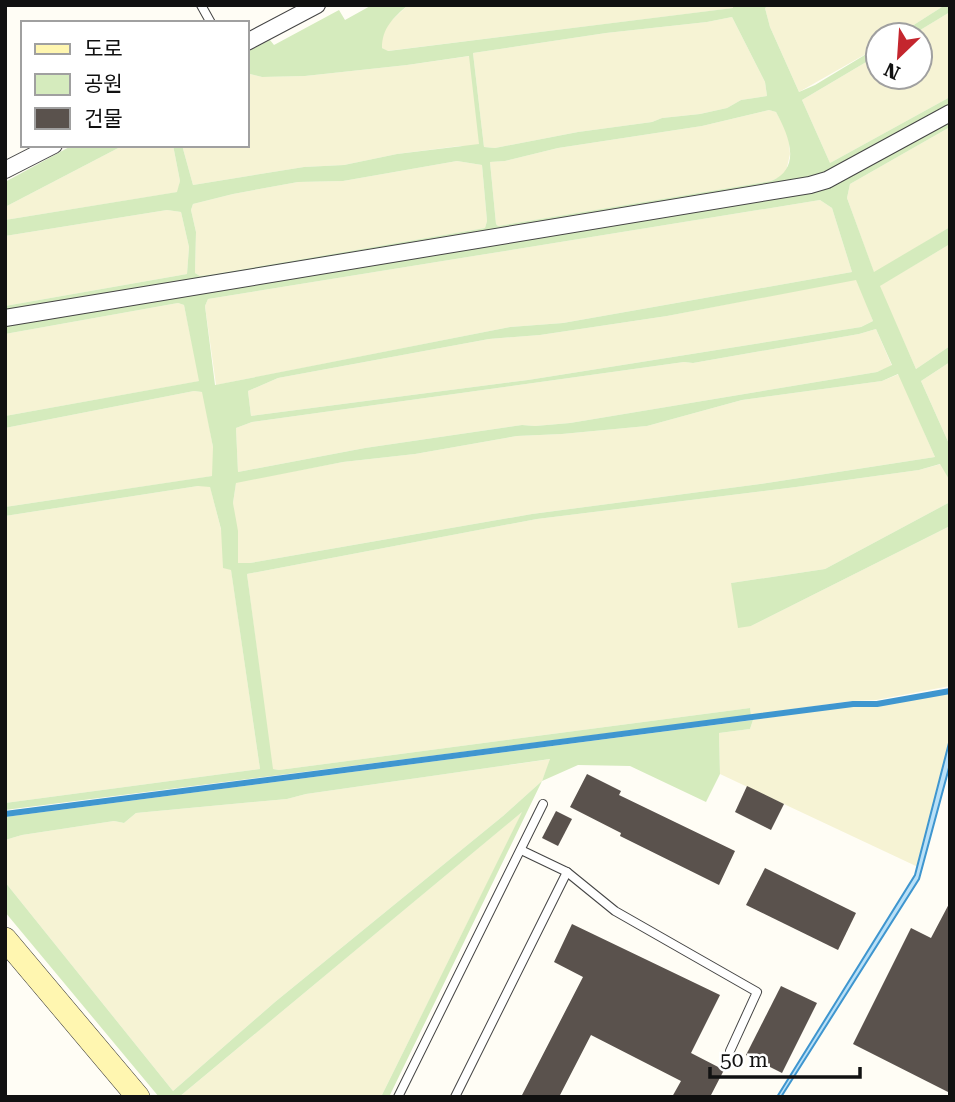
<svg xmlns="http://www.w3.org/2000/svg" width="955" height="1102" font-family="'Roboto Serif','Noto Sans KR',serif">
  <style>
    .farmland { fill: #f6f3d4 }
    .green { fill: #d5ebbd; fill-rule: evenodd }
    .water { fill: #b9e0f7; stroke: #3f96cf; stroke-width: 2 }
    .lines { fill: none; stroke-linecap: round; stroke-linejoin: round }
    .stream { stroke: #3f96cf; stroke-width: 6 }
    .building { fill: #5a524d }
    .service-casing { stroke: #444; stroke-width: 10 }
    .minor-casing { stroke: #444; stroke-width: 18 }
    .secondary-casing { stroke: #333; stroke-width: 24 }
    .service { stroke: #fff; stroke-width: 8 }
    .minor { stroke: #fff; stroke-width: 16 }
    .secondary { stroke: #fff6b0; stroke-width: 23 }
  </style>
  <rect width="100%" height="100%" fill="#fffdf5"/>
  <g class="farmland">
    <path d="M408 5H733L734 8 387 51 382 48V34L389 23Z"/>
    <path d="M770 5H945L898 35H878V47L799 92 770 27 765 8Z"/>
    <path d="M950 12V97L830 163 802 100 878 55V77H920V35H912Z"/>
    <path d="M732 17 765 82 767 96 741 100 727 108 700 114 662 118 652 122 578 132 495 148 484 147 473 53 606 33 707 22Z"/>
    <path d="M470 56 479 132V144L477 146H460L397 154 344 165 304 167 193 185 182 145H247V76L250 74 262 77 305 76 407 65Z"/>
    <path d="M769 110 776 112 788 133 790 154 786 172 782 176 771 181 498 226 496 224 490 162 505 161 558 148 702 126Z"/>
    <path d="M950 127V227L874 273 847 198 850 184Z"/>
    <path d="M124 145H173L180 181 178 192 5 220V207Z"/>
    <path d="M457 161 482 165 487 221 485 228 215 274 200 276 195 273 196 232 191 210 193 204 233 194 298 182 343 181Z"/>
    <path d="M820 200 832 208 852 272 563 323 510 327 216 385 205 306 208 299Z"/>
    <path d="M167 210 181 212 189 247 187 274 5 306V236Z"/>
    <path d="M950 244V346L916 369 879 286Z"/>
    <path d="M857 279 873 321 861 327 528 380 251 416 248 391 278 378 489 339 540 335 667 316Z"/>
    <path d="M178 303 184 305 200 381 5 416V334Z"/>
    <path d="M876 329 892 366 877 372 570 423 535 426 522 425 365 448 238 472 236 428 252 422 684 362 693 363 859 334Z"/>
    <path d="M950 362V446L921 381Z"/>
    <path d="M899 374 935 457 767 483 532 514 250 563H238L233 503 236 482 343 462 415 454 517 436 562 434 647 426 742 400 882 381Z"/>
    <path d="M194 391 203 392 213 447V476L5 507V428Z"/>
    <path d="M941 464 950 481V502L825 569 731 583 751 626 950 526V686L876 700 851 701 751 715 750 708 279 770 272 769 247 574 537 519 796 487 919 470Z"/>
    <path d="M198 486H210L231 569 260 769 5 803V516Z"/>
    <path d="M946 694H950V739L918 867 720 774 719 733 750 729 753 720 853 705 877 706Z"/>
    <path d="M551 759 542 781 503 816 275 1002 173 1091 5 882V840L22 835 114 821 124 823 136 813 287 799 306 794Z"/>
    <path d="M523 811 381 1097H179L393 919Z"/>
  </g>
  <g class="green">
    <path d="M372 5H408C393 18 382 28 382 48L388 51 733 8V5H770L765 8 770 27 799 92 815 85 878 47V55L802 100 830 163 950 97V109L820 179 5 313V306L187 274 189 247 181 212 167 210 5 236V220L177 192 180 181 173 145H182L193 185 304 167 344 165 397 154 479 144 469 56 407 65 305 76 262 77 250 74 247 76V52L270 40 274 45 339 10 345 20ZM732 17 765 82 767 96 741 100 727 108 700 114 662 118 652 122 578 132 495 148 484 147 473 53 606 33 707 22ZM769 110 776 112C788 134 803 168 771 181L498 226 496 224 490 162 505 161 558 148 702 126ZM457 161 482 165 487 221 485 228 215 274 200 276 195 273 196 232 191 210 193 204 233 194 298 182 343 181Z"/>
    <path d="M945 5H950V12L912 35H898Z"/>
    <path d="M950 120V127L850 184 847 198 874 272 950 227V244L880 286 916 369 950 346V362L921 381 950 446V481L940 464 919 470 796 487 537 519 247 574 273 769 279 770 750 708 751 715 5 810V803L260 769 231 570 223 568 221 529 210 487 198 486 5 516V507L212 476 213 447 202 392 194 391 5 428V416L199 381 184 305 178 303 5 334V325L802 193 840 182ZM820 200 832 208 852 272 563 323 510 327 215 385 205 306 208 299ZM856 280 873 321 861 327 528 380 251 416 248 391 278 378 489 339 540 335 667 316ZM876 329 892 365 877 372 570 423 535 426 522 425 365 448 238 472 236 428 252 422 684 362 693 363 859 334ZM898 374 935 457 767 483 532 514 250 563H238V531L233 503 236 483 343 462 415 454 517 436 562 434 647 426 742 400 882 381Z"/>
    <path d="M73 145H124L5 207V182Z"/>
    <path d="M950 502V526L751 626 738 628 731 583 825 569Z"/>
    <path d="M753 720 750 729 719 733 720 774 706 802 630 766 578 765 542 781 389 1097H381L522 812 179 1097H159L5 912V882L173 1091 275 1002 503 816 542 781 550 759 306 794 287 799 136 813 124 823 114 821 22 835 5 840V817Z"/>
  </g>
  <path class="water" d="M950 739V764L919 879 781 1097H777L915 875Z"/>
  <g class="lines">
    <path class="stream" d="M5 814 853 704H877L950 691"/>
  </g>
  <g class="building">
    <path d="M587 774 621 791 619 795 735 851 719 885 620 836 621 833 570 807Z"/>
    <path d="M747 786 784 804 771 830 735 812Z"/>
    <path d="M556 811 572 819 558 846 542 838Z"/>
    <path d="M765 868 856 913 838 950 746 905Z"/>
    <path d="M950 902V1093L853 1044 911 928 931 938Z"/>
    <path d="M572 924 720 995 691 1053 724 1070 710 1097H672L681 1081 591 1035 559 1097H521L583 977 554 962Z"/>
    <path d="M781 986 817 1003 782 1073 746 1055Z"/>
  </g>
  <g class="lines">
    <defs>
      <g id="service">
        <path d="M201 5 211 23"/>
        <path d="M521 850 567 872 615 911 757 992 730 1051"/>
        <path d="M398 1097 543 804"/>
        <path d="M455 1097 567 872"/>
      </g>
      <g id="minor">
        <path d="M247 42 317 5"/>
        <path d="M5 170 54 145"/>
        <path d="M5 318 810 185 827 180 950 113"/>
      </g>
      <path id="secondary" d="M5 939 138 1097"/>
    </defs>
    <use href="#service" class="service-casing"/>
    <use href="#minor" class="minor-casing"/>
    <use href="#secondary" class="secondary-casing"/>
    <use href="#service" class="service"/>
    <use href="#minor" class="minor"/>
    <use href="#secondary" class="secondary"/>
  </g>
  <rect width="955" height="1102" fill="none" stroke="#111111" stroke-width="14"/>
  <rect x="21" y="21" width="228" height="126" fill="#ffffff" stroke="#a0a0a0" stroke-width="2"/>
  <rect x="35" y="44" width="35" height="10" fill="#fff6b0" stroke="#a0a0a0" stroke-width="2"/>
  <text x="84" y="56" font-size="21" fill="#111111">도로</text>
  <rect x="35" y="74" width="35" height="21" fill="#d5ebbd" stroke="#a0a0a0" stroke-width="2"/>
  <text x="84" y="91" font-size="21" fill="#111111">공원</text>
  <rect x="35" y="108" width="35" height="21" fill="#5a524d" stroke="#a0a0a0" stroke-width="2"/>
  <text x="84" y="126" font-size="21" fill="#111111">건물</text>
  <g transform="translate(899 56) rotate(205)"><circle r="33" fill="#ffffff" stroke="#a0a0a0" stroke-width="2"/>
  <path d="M0-5L12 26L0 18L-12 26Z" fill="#c4262e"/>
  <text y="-10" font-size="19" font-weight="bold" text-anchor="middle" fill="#111111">N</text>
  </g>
  <path d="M710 1067v10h150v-10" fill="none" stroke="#111111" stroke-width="3.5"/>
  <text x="720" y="1067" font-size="21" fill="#111111" stroke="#ffffff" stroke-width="5" paint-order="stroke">50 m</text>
</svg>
